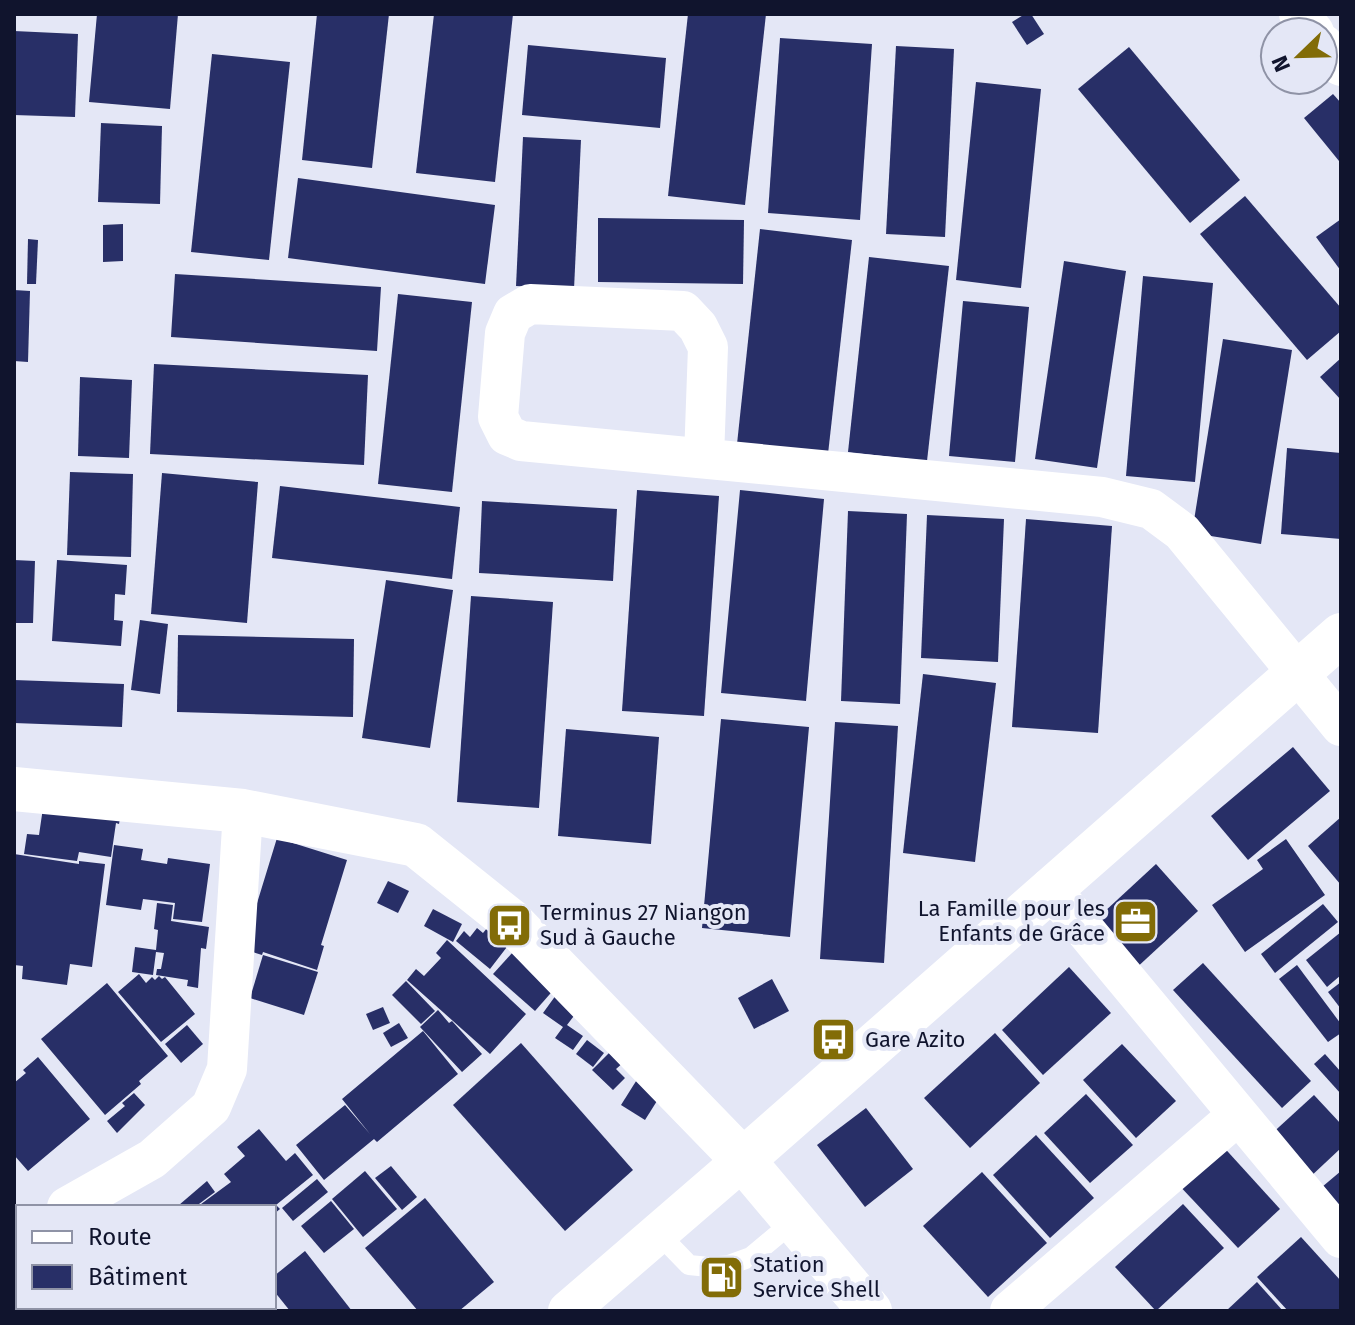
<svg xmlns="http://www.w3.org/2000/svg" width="1355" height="1325" font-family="'Fira Sans',sans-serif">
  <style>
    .building { fill: #282f67 }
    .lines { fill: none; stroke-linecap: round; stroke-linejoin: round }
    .service { stroke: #fff; stroke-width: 20 }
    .minor { stroke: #fff; stroke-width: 40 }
    .tertiary { stroke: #fff; stroke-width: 44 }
    .labels { text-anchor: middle; stroke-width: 8; stroke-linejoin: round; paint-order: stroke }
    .poi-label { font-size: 22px; fill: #10142d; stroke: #e4e7f6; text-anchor: start }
  </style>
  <rect width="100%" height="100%" fill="#e4e7f6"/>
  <g class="building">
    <path d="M97 14H178L170 109 89 102Z"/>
    <path d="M317 14H389L372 168 302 160Z"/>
    <path d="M434 14H513L495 182 416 173Z"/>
    <path d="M688 14H766L745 205 668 196Z"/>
    <path d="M1025 14H1031L1044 34 1027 45 1012 22Z"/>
    <path d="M14 31 78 34 75 117 14 115Z"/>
    <path d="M780 38 872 44 860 220 768 213Z"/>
    <path d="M528 45 666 58 660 128 522 115Z"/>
    <path d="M896 46 954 49 945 237 886 234Z"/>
    <path d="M1129 47 1240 180 1190 223 1078 89Z"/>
    <path d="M212 54 290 62 269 260 191 252Z"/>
    <path d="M976 82 1041 89 1021 288 956 280Z"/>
    <path d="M1333 94 1341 103V159L1339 161 1304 118Z"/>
    <path d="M101 123 162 126 160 204 98 202Z"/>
    <path d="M523 137 581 140 574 289 516 286Z"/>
    <path d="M298 178 495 205 485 284 288 258Z"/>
    <path d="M1245 196 1341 308V331L1307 360 1200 234Z"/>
    <path d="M598 218 744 220 743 284 598 282Z"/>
    <path d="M1341 219V271L1316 237Z"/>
    <path d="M123 224V261L103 262V225Z"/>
    <path d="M760 229 852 240 828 454 737 444Z"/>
    <path d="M28 239 38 240 36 284H27Z"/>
    <path d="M869 257 949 266 927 461 848 452Z"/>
    <path d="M1064 261 1126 271 1097 468 1035 459Z"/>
    <path d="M175 274 381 287 377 351 171 337Z"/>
    <path d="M1143 276 1213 283 1195 482 1126 476Z"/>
    <path d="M14 290 30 291 28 362 14 361Z"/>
    <path d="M398 294 472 302 452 492 378 484Z"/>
    <path d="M963 301 1029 307 1015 462 949 456Z"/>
    <path d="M1223 339 1292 350 1261 544 1192 533Z"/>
    <path d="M1341 358V400L1320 377Z"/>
    <path d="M154 364 368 375 364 465 150 454Z"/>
    <path d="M80 377 132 380 129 458 78 456Z"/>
    <path d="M1287 448 1341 453V539L1281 534Z"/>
    <path d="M70 472 133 474 131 557 67 555Z"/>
    <path d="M162 473 258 482 247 623 151 614Z"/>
    <path d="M280 486 460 507 452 579 272 558Z"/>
    <path d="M637 490 719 496 704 716 622 711Z"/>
    <path d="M740 490 824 499 806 701 721 693Z"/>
    <path d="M482 501 617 509 613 581 479 573Z"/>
    <path d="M848 511 907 514 900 704 841 701Z"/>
    <path d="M927 515 1004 519 998 662 921 658Z"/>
    <path d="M1026 519 1112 526 1098 733 1012 727Z"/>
    <path d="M14 560 35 561 33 623H14Z"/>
    <path d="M57 560 127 565 125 595 115 594 114 620 123 621 121 646 52 641Z"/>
    <path d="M386 580 453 590 430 748 362 738Z"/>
    <path d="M471 596 553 602 539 808 457 802Z"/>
    <path d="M140 620 168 624 160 694 131 690Z"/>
    <path d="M178 635 354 639 353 717 177 712Z"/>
    <path d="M923 674 996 683 975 862 903 853Z"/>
    <path d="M14 680 124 684 122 727 14 723Z"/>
    <path d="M721 719 809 727 790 937 702 928Z"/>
    <path d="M835 722 898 726 884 963 820 959Z"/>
    <path d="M566 729 659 737 651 844 558 836Z"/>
    <path d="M1293 747 1330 791 1248 860 1211 816Z"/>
    <path d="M44 801 121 813 119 824 116 823 111 857 79 852 77 861 24 854 27 834 39 835Z"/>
    <path d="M1341 817V885L1308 846Z"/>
    <path d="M277 838 347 860 321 945 324 946 317 970 263 952 262 955 243 949Z"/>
    <path d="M1286 839 1325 895 1245 952 1212 905 1263 869 1257 860Z"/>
    <path d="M114 845 143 849 141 860 167 864 168 858 210 864 202 922 173 919 175 903 143 899 141 910 106 905Z"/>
    <path d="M14 854 79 864V861L105 864 92 967 70 964 67 985 22 979 23 966 14 965Z"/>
    <path d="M1156 864 1198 911 1133 971 1090 925Z"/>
    <path d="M388 881 409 891 398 913 377 903Z"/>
    <path d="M157 903 173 905 171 921 209 927 206 949 201 948 198 988 187 986 188 980 156 975 157 969H161L164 953 156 952 153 975 132 972 135 947 156 950 158 930 154 929Z"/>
    <path d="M1323 904 1338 922 1275 973 1261 954Z"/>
    <path d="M433 909 462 924 453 942 424 926Z"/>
    <path d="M496 917 517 934 490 969 456 941 464 931 470 937 477 928 483 933Z"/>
    <path d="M1341 932V975L1327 987 1306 960Z"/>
    <path d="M447 940 526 1014 490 1054 407 980 416 969 424 976 441 958 436 953Z"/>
    <path d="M523 941 564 978 535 1011 493 974Z"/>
    <path d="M263 955 318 972 304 1015 250 998Z"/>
    <path d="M1203 963 1311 1081 1282 1108 1173 990Z"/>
    <path d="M1297 965 1341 1024V1033L1328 1042 1279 979Z"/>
    <path d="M1069 967 1111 1013 1043 1075 1002 1030Z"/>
    <path d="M139 974 146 983 152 977 155 980 159 976 162 979 165 977 195 1014 161 1042 118 992Z"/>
    <path d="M772 979 789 1011 754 1029 738 998Z"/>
    <path d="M406 981 435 1011 421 1024 392 995Z"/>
    <path d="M1341 982V1009L1328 992Z"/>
    <path d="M107 983 168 1056 139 1081 141 1084 105 1115 41 1039Z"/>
    <path d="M564 984 586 1000 567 1025 583 1036 573 1050 555 1038 563 1027 543 1013Z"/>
    <path d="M383 1007 390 1023 373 1030 366 1014Z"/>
    <path d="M438 1010 449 1023 452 1021 482 1054 462 1072 420 1027Z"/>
    <path d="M399 1023 408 1038 391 1047 383 1033Z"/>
    <path d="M187 1025 203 1044 181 1063 165 1044Z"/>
    <path d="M423 1031 458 1074 377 1142 374 1139 324 1180 296 1145 345 1105 370 1134 342 1099Z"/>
    <path d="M995 1033 1040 1083 970 1148 924 1098Z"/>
    <path d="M587 1040 604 1053 593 1067 576 1054Z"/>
    <path d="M521 1043 633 1170 565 1231 453 1105Z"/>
    <path d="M1122 1044 1176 1101 1136 1138 1083 1080Z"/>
    <path d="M611 1051 624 1062 616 1069 625 1078 613 1090 592 1070Z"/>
    <path d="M1325 1054 1341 1072V1094L1314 1064Z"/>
    <path d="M38 1057 90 1119 28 1171 14 1155V1083L26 1073 23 1070Z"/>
    <path d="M638 1078 662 1093 645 1120 621 1105Z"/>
    <path d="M134 1093 145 1105 117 1133 107 1121 125 1106 122 1103Z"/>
    <path d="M1086 1094 1133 1145 1090 1183 1044 1133Z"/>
    <path d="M1314 1095 1341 1124V1148L1308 1179 1268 1137Z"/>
    <path d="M866 1108 913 1169 865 1207 817 1145Z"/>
    <path d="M259 1129 286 1161 295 1153 313 1175 276 1205 280 1209 274 1214V1207H197L231 1182 224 1174 245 1156 237 1147Z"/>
    <path d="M1036 1135 1094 1198 1050 1238 993 1175Z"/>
    <path d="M1219 1142 1280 1209 1238 1248 1176 1182Z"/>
    <path d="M391 1166 417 1197 402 1210 375 1178Z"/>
    <path d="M365 1171 397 1209 363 1237 332 1199Z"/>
    <path d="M1341 1171V1211L1322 1187Z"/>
    <path d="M982 1172 1047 1243 988 1297 923 1226Z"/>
    <path d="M317 1179 328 1192 293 1221 282 1208Z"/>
    <path d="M207 1181 215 1192 195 1207H181L179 1205Z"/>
    <path d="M425 1198 494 1282 459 1311H418L365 1248Z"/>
    <path d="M331 1201 354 1229 324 1253 301 1226Z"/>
    <path d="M1183 1204 1224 1248 1156 1311 1115 1267Z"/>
    <path d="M1301 1237 1341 1281V1311H1288L1257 1277Z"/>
    <path d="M14 1248 18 1252V1307H61L57 1311H14Z"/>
    <path d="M305 1251 352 1311H290L274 1291V1276Z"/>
    <path d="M1257 1282 1283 1311H1226Z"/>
    <path d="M232 1307H271L275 1311H228Z"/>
  </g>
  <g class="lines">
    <path class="service" d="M658 1233 689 1265 709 1267 729 1265 751 1257 794 1221"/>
    <g class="minor">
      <path d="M1299 14 1314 32"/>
      <path d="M1323 44 1341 66"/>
      <path d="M704 458 708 347 698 327 683 311 530 304 513 314 505 333 498 417 507 435 521 441 1102 497 1151 509 1182 532 1341 726"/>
      <path d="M1050 888 1341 1238"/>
      <path d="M67 1207 152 1159 211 1107 227 1069 243 811"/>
      <path d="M568 1311 743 1160"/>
      <path d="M1010 1311 1238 1115"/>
    </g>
    <g class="tertiary">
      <path d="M14 789 243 811 416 845 511 921 743 1160 870 1311"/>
      <path d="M743 1160 1341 635"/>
    </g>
  </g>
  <defs>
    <symbol id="office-square" viewBox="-11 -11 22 22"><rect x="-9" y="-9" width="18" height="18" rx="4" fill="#826c07" stroke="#e4e7f6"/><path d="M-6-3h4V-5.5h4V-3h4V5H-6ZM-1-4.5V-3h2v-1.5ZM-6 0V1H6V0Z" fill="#fff"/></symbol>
    <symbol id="bus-square" viewBox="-11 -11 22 22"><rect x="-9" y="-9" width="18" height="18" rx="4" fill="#826c07" stroke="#e4e7f6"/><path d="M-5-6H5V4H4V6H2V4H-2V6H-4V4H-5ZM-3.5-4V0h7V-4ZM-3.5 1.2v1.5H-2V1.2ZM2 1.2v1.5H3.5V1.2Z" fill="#fff"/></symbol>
    <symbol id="fuel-square" viewBox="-11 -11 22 22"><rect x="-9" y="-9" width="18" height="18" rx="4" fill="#826c07" stroke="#e4e7f6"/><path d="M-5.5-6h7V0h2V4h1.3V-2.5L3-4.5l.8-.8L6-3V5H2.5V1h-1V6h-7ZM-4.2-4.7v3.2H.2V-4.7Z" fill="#fff"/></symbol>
  </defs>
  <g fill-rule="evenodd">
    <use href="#office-square" x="1110" y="896" width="51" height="51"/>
    <use href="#bus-square" x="484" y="900" width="51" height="51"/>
    <use href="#bus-square" x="808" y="1014" width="51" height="51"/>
    <use href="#fuel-square" x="696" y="1252" width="51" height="51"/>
  </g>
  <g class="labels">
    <g class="poi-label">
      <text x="1105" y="916" text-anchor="end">La Famille pour les<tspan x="1105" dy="25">Enfants de Grâce</tspan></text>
      <text x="540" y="920">Terminus 27 Niangon<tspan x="540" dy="25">Sud à Gauche</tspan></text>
      <text x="865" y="1047">Gare Azito</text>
      <text x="753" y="1272">Station<tspan x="753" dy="25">Service Shell</tspan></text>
    </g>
  </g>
  <rect width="1355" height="1325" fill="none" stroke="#10142d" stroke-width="32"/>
  <rect x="16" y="1205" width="260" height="104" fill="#e4e7f6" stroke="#8f93a6" stroke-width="2"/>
  <rect x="32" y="1231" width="40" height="12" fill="#ffffff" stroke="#8f93a6" stroke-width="2"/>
  <text x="88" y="1245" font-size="24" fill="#10142d">Route</text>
  <rect x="32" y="1265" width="40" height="24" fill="#282f67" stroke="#8f93a6" stroke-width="2"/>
  <text x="88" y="1285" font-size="24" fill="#10142d">Bâtiment</text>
  <g transform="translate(1299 56) rotate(247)"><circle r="38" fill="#e4e7f6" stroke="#8f93a6" stroke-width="2"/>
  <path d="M0-6L14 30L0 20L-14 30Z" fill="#826c07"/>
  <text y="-12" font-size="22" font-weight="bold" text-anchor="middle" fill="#10142d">N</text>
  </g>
</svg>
